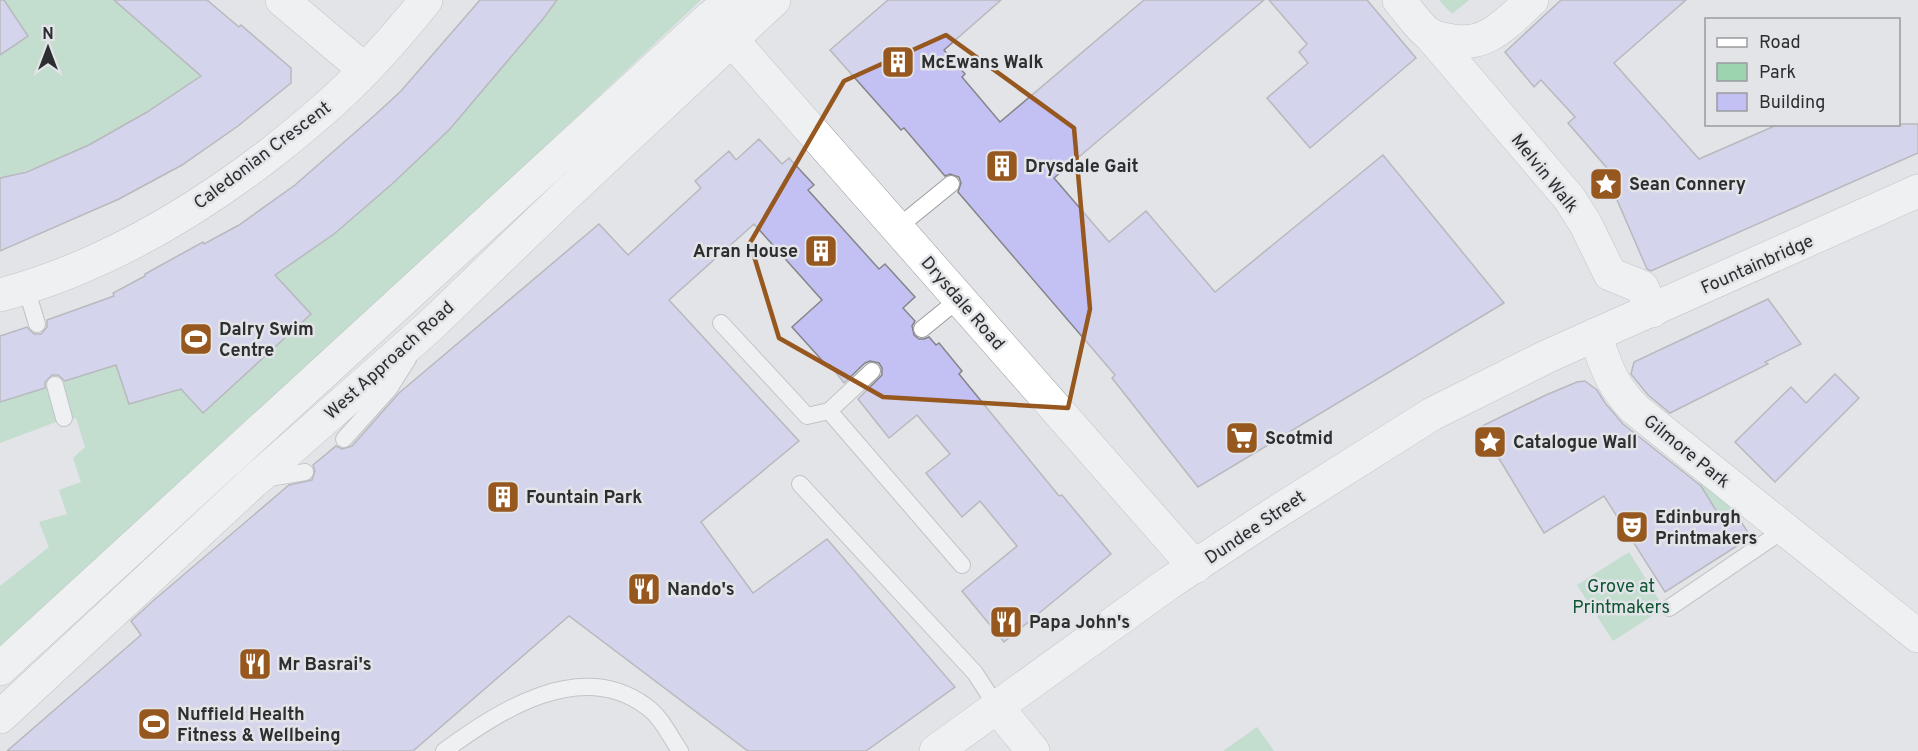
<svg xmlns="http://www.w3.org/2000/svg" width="1918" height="751" font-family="Overpass,sans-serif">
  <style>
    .green { fill: #9dd4b0 }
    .building { fill: #c3c1f3; stroke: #858589; stroke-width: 1.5 }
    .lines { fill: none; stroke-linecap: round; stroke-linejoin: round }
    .lane-casing { stroke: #9b9da1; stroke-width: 18 }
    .street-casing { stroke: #9b9da1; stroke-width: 34 }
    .secondary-casing { stroke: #9b9da1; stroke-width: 34 }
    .lane { stroke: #fff; stroke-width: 16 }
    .street { stroke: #fff; stroke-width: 33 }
    .secondary { stroke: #fff; stroke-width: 33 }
    .marked { fill: none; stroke: #975820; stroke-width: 4.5; stroke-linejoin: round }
    .labels { text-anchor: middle; stroke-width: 5; stroke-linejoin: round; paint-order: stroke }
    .poi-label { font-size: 18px; font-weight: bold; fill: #2d2e2f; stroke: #e2e4e8; text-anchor: start }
    .street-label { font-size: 18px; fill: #2d2e2f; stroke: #e2e4e8 }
    .park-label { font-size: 18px; fill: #105533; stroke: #e2e4e8 }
  </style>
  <rect width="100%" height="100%" fill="#e2e4e8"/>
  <g class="green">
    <path d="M4 0H114L202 75C139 117 74 161 0 178V55L28 36Z"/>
    <path d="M557 0H701L384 298 241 425 0 648V586L49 547 39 522 67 514 59 490 81 482 73 458 85 447 76 418 73 419 72 416 0 443V402L116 365 152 396 157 397 181 389 203 413 311 314 275 275 333 234 392 184 449 130 543 19Z"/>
    <path d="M1439 0H1469L1452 14Z"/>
    <path d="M1698 481 1732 508 1738 517 1725 525Z"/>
    <path d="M1629 552 1664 608 1613 641 1577 585Z"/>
    <path d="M1257 727 1274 751H1223Z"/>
  </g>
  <g class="building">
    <path d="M0 0H4L28 36 0 55Z"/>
    <path d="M114 0H207L239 27 241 25 291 68V83L238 126 182 165 119 199 0 251V178L27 172 89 145 147 112 201 76Z"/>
    <path d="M480 0H557L543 19 449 130 392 184 334 234 275 275 311 314 203 413 181 389 129 404 116 365 65 381 58 375H52L45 382V388L0 402V336L27 327 34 334H41L47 327V320L114 296 113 293 145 276V274L203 242 204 244 239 225 295 185 375 115 401 91Z"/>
    <path d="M888 0H1001L944 50 965 74 962 77 1000 122 1144 0H1264L1054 178 1109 242 1146 211 1215 292 1383 155 1504 303 1198 487 1112 378 1115 375 958 192 961 183 959 177 950 174 945 176 904 128 901 130 830 50Z"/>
    <path d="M1269 0H1367L1416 58 1310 148 1267 98 1308 63 1299 52 1307 44Z"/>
    <path d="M1561 0H1686L1614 63 1699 159 1779 124H1918V153L1651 271 1647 269 1614 193 1599 175 1607 168 1568 123 1575 117 1541 80 1534 87 1505 52Z"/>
    <path d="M759 139 782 164 789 158 814 185 808 190 879 269 885 264 915 297 903 308 915 321 912 326 914 335 919 339H924L929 337 936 345 939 343 962 371 959 374 1059 496 1062 495 1111 554 1004 642 962 591 1017 546 980 501 962 517 926 473 950 454 917 415 889 438 858 399 882 375V368L879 363 870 361 865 363 844 383 830 365 828 367 792 327 822 300 754 224 669 300 799 441 701 522 753 593 827 539 955 687 866 751H748L569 616 413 751H7L141 635 131 621 154 600 289 485 312 480 315 471 313 465 336 446 342 449 352 446 399 393 599 224 628 255 701 188 695 181 729 151 736 160Z"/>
    <path d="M1768 299 1801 344 1765 362 1768 364 1670 413 1648 395 1631 374 1634 362Z"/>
    <path d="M1835 374 1859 398 1775 482 1735 442 1791 387 1806 403Z"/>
    <path d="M1585 381 1597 390 1605 403 1623 424 1701 486 1725 525 1738 517 1751 537 1665 592 1604 496 1544 533 1480 427 1546 395 1577 382Z"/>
  </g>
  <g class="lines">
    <defs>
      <g id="lane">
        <path d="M897 228 951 184"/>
        <path d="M26 288 37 324"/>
        <path d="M721 323 807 416 829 411 872 371"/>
        <path d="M922 329 959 299"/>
        <path d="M55 385 64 418"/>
        <path d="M829 411 962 565"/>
        <path d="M344 439 389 389 408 359"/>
        <path d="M264 479 305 472"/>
        <path d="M800 484 975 673 997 707"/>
        <path d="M1669 608 1785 529"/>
        <path d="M444 751C499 711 581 657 647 707 661 717 670 736 680 751"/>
      </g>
      <g id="street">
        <path d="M282 0 365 70"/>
        <path d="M1399 0C1407 9 1420 29 1430 35 1436 38 1442 39 1448 40 1486 49 1506 23 1532 0"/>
        <path d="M1429 34 1569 198 1585 223 1610 274 1642 287 1652 311"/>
        <path d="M732 40 1195 567"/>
        <path d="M0 295C99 269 189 216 270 154 303 128 337 100 366 69 387 47 407 24 426 0"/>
        <path d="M1595 335C1606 366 1611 385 1635 409L1918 636"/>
        <path d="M997 707 1033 751"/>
      </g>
      <g id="secondary">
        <path d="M0 669 711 17 733 0"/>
        <path d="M0 717 253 482 430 326 567 194 774 0"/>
        <path d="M936 751 1169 583 1269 517 1432 414 1548 356 1918 191"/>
      </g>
    </defs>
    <use href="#lane" class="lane-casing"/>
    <use href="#street" class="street-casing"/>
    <use href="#secondary" class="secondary-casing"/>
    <use href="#lane" class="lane"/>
    <use href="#street" class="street"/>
    <use href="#secondary" class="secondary"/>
  </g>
  <path d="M0 0H1918V751H0ZM946 35 1074 128 1090 309 1068 408 883 397 779 338 750 243 844 81Z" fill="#e2e4e8" fill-opacity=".55" fill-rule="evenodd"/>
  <path class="marked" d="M946 35 1074 128 1090 309 1068 408 883 397 779 338 750 243 844 81Z"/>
  <defs>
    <symbol id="building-square" viewBox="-11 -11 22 22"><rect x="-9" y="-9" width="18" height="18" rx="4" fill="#975820" stroke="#e2e4e8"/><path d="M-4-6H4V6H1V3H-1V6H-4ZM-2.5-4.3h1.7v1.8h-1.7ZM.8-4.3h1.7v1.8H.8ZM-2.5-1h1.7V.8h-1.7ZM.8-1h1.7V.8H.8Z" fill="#fff"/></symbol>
    <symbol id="sight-square" viewBox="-11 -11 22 22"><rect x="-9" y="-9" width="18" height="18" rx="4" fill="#975820" stroke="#e2e4e8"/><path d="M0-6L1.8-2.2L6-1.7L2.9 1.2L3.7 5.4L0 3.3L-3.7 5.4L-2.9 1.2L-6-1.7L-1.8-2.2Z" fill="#fff"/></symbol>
    <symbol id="stadium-square" viewBox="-11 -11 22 22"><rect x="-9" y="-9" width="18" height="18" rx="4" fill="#975820" stroke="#e2e4e8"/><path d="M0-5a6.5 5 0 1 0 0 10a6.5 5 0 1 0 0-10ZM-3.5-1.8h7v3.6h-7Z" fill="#fff"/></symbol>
    <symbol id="supermarket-square" viewBox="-11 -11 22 22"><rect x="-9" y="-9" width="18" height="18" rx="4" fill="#975820" stroke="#e2e4e8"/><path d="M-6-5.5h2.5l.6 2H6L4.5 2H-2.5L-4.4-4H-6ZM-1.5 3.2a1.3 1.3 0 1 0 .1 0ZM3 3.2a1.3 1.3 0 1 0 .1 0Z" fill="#fff"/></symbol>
    <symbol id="theatre-square" viewBox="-11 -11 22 22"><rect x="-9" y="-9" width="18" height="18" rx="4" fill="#975820" stroke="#e2e4e8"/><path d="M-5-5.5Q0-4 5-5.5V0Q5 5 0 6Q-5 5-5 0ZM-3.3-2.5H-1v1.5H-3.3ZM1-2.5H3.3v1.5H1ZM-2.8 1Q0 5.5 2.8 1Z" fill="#fff"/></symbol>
    <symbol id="restaurant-square" viewBox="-11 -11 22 22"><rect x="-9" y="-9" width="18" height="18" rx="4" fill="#975820" stroke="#e2e4e8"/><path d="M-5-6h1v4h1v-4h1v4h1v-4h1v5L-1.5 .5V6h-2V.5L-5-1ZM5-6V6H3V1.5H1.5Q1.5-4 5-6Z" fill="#fff"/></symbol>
  </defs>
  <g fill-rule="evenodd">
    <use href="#building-square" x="879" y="43" width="38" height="38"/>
    <use href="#building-square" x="983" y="147" width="38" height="38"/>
    <use href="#sight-square" x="1587" y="165" width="38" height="38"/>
    <use href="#building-square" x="802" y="232" width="38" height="38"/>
    <use href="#stadium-square" x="177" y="320" width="38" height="38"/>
    <use href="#supermarket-square" x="1223" y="419" width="38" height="38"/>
    <use href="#sight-square" x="1471" y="423" width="38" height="38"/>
    <use href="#building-square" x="484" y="478" width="38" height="38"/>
    <use href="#theatre-square" x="1613" y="508" width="38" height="38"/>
    <use href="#restaurant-square" x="625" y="570" width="38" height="38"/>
    <use href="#restaurant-square" x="987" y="603" width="38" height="38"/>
    <use href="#restaurant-square" x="236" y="645" width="38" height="38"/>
    <use href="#stadium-square" x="135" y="705" width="38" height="38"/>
  </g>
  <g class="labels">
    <g class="poi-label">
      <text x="921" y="68">McEwans Walk</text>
      <text x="1025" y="172">Drysdale Gait</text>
      <text x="1629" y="190">Sean Connery</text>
      <text x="798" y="257" text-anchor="end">Arran House</text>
      <text x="219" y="335">Dalry Swim<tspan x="219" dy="21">Centre</tspan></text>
      <text x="1265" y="444">Scotmid</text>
      <text x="1513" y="448">Catalogue Wall</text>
      <text x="526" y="503">Fountain Park</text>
      <text x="1655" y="523">Edinburgh<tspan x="1655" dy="21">Printmakers</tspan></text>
      <text x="667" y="595">Nando's</text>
      <text x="1029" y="628">Papa John's</text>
      <text x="278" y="670">Mr Basrai's</text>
      <text x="177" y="720">Nuffield Health<tspan x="177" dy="21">Fitness &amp; Wellbeing</tspan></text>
    </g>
    <g class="street-label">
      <text transform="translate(262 155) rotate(-37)" y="6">Caledonian Crescent</text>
      <text transform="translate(1545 173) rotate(51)" y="6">Melvin Walk</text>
      <text transform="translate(1757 264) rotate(-24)" y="6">Fountainbridge</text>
      <text transform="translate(963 303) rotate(49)" y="6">Drysdale Road</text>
      <text transform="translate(389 360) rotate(-42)" y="6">West Approach Road</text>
      <text transform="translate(1687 451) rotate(39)" y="6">Gilmore Park</text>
      <text transform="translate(1255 527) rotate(-34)" y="6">Dundee Street</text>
    </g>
    <g class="park-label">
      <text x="1621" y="592">Grove at<tspan x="1621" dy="21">Printmakers</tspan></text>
    </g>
  </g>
  <rect x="1705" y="18" width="195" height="108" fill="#e2e4e8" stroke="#9a9b9e" stroke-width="1.5"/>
  <rect x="1717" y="38" width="30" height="9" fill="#ffffff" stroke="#9a9b9e" stroke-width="1.5"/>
  <text x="1759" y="48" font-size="18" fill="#2d2e2f">Road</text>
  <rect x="1717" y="63" width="30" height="18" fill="#9dd4b0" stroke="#9a9b9e" stroke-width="1.5"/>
  <text x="1759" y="78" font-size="18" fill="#2d2e2f">Park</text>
  <rect x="1717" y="93" width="30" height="18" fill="#c3c1f3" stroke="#9a9b9e" stroke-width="1.5"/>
  <text x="1759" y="108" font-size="18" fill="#2d2e2f">Building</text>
  <g transform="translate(48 48)" stroke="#e2e4e8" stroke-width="4.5" paint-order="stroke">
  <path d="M0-4.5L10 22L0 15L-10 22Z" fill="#2d2e2f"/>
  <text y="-9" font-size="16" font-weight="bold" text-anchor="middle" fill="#2d2e2f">N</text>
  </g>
</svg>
